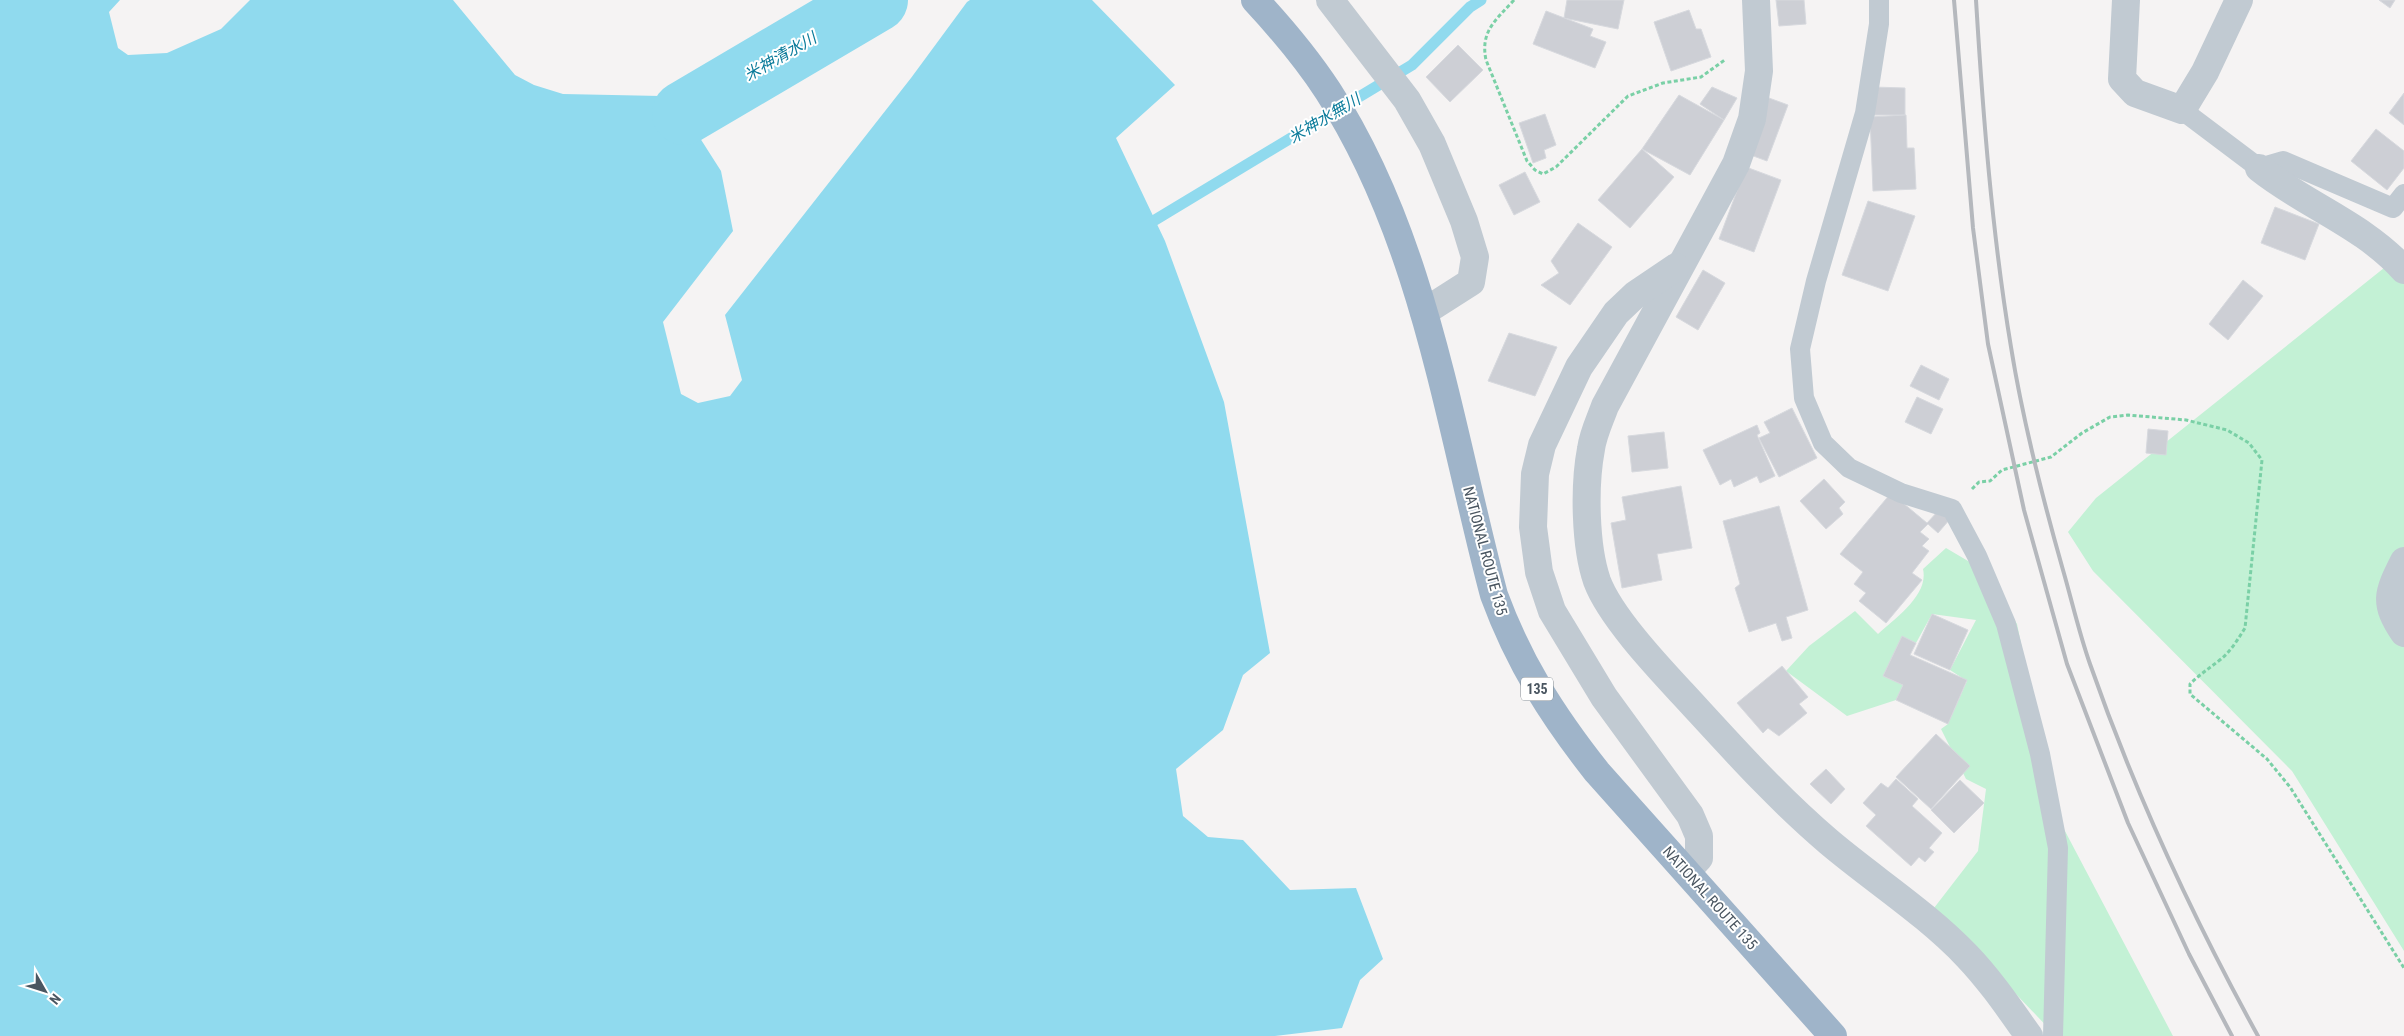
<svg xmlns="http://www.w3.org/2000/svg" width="2404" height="1036" font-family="'Roboto Condensed','Noto Sans JP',sans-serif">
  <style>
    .green { fill: #c3f1d5 }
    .water { fill: #90daee }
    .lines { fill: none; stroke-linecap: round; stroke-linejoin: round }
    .stream { stroke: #90daee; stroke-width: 11 }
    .river { stroke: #90daee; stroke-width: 64 }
    .building { fill: #cdcfd5; stroke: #d7d9de }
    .path { stroke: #7ad0a6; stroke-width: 3; stroke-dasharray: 4 2.5; stroke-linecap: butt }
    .service { stroke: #c1cad2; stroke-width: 20 }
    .minor { stroke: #c1cad2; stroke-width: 28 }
    .trunk { stroke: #9fb4c9; stroke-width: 28 }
    .rail { stroke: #b5b8bd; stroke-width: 4 }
    .labels { text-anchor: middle; stroke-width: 4; stroke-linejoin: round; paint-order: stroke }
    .shield { fill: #fff; stroke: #808990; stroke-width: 1 }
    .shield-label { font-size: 14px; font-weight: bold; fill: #4a5661 }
    .street-label { font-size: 15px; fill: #4a5661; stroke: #fff }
    .water-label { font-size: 16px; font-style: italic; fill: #0c7c9b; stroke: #fff }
  </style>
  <rect width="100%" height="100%" fill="#f5f3f3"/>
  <g class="green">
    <path d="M2394 260 2404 270V561L2388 596 2404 633V951L2292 771 2093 571 2068 532 2096 498Z"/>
    <path d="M1946 548 1985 571 2017 624 2056 814 2173 1036H2056L1934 908 1978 851 1986 789 1966 779 1941 729 1948 724 1967 681 1950 670 1976 620 1932 614 1916 643 1902 637 1883 676 1903 685 1896 700 1847 716 1786 671 1809 646 1855 611 1878 634C1895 618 1929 595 1923 569Z"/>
  </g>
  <path class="water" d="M0 0H120L109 12 118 48 128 55 167 53 221 29 250 0H453L515 75 534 85 563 94 661 96 684 113 721 171 733 231 663 322 681 394 698 403 730 396 742 380 725 315 911 78 967 2 970 0H1092L1175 85 1116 138 1165 241 1224 402 1270 653 1243 675 1223 730 1176 769 1183 816 1208 837 1243 840 1290 890 1356 888 1383 959 1360 980 1342 1028 1275 1036H0Z"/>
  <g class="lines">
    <path class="stream" d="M1155 220 1412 65 1470 7 1481 0"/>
    <path class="river" d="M684 113 876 0"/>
  </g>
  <g class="building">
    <path d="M1567 0H1624L1618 29 1564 18Z"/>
    <path d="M1776 0H1804L1806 24 1779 26Z"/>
    <path d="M2379 0H2395L2390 8Z"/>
    <path d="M1689 10 1696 29H1701L1711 57 1671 71 1654 22Z"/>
    <path d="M1546 11 1593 29 1590 36 1606 42 1595 68 1533 44Z"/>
    <path d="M1458 45 1483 70 1450 102 1426 77Z"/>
    <path d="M1712 87 1737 98 1724 120 1700 104Z"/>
    <path d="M1873 87 1905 88V115H1873Z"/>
    <path d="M2404 93V125L2389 113Z"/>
    <path d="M1679 95 1724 120 1690 175 1642 149Z"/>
    <path d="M1769 98 1788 105 1767 161 1748 154Z"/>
    <path d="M1545 114 1556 145 1544 150 1546 158 1533 163 1519 123Z"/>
    <path d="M1906 115 1907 148H1914L1916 189 1873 191 1870 117Z"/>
    <path d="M2376 129 2404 151V168L2387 190 2351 161Z"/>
    <path d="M1642 149 1674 177 1630 228 1598 200Z"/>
    <path d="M1746 167 1781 180 1754 252 1719 239Z"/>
    <path d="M1525 172 1540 202 1514 215 1499 185Z"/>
    <path d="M1868 201 1915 216 1888 291 1842 275Z"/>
    <path d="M2275 207 2319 224 2305 260 2261 243Z"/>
    <path d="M1578 223 1612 247 1570 305 1541 285 1559 273 1551 261Z"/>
    <path d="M1703 270 1725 283 1698 330 1676 317Z"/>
    <path d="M2243 280 2263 296 2228 340 2209 324Z"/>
    <path d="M1509 333 1557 347 1535 396 1488 381Z"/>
    <path d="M1921 365 1949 379 1939 400 1910 386Z"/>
    <path d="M1917 397 1943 409 1931 434 1905 422Z"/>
    <path d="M1792 408 1817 458 1779 477 1759 438 1770 433 1764 422Z"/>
    <path d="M1757 425 1760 433 1757 435 1775 476 1760 483 1757 476 1734 487 1731 479 1720 485 1703 450Z"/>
    <path d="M2148 429 2168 431 2166 455 2146 453Z"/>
    <path d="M1664 432 1668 468 1632 472 1628 436Z"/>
    <path d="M1824 479 1845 502 1839 508 1843 514 1826 529 1800 501Z"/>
    <path d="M1681 486 1692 548 1657 554 1662 580 1622 588 1611 523 1626 520 1622 497Z"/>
    <path d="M1891 493 1927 523 1939 510 1950 519 1938 533 1928 524 1920 532 1929 539 1922 546 1929 551 1912 573 1922 580 1886 623 1859 601 1866 593 1854 584 1863 572 1840 554Z"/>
    <path d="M1779 506 1808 610 1786 617 1792 638 1782 641 1776 623 1749 632 1735 588 1740 584 1723 521Z"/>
    <path d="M1932 614 1968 630 1950 670 1914 654Z"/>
    <path d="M1902 636 1916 643 1910 655 1967 680 1948 724 1896 700 1903 685 1883 676Z"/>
    <path d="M1782 666 1808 697 1799 704 1807 713 1779 736 1768 728 1763 733 1737 703Z"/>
    <path d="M1936 734 1970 766 1931 809 1896 777Z"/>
    <path d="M1826 769 1845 789 1831 804 1810 784Z"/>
    <path d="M1896 779 1918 799 1912 806 1942 833 1929 848 1934 852 1925 862 1919 857 1911 866 1866 826 1876 815 1863 803 1881 783 1888 788Z"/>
    <path d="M1960 780 1984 803 1954 833 1931 810Z"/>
  </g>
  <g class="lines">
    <g class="path">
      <path d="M1514 0C1496 20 1480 31 1486 60L1527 161 1535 170 1543 174 1556 167 1628 96 1663 83 1701 77 1726 59"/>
      <path d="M1972 489 1979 482 1990 481 2002 470 2051 457 2082 433 2110 417 2128 415 2186 420 2227 430 2249 443 2262 460 2245 628C2238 639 2231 651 2221 659 2210 668 2200 674 2190 684V694L2267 759 2290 787 2404 968"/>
    </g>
    <g class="service">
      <path d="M1879 0V24L1865 113 1816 281 1800 349 1804 398 1823 443 1849 468 1901 493 1952 509 1977 556 2006 624 2040 754 2058 848 2053 1036"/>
      <path d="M2182 110 2259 168 2283 161 2393 208 2404 194"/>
    </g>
    <g class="minor">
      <path d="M1330 0 1407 100 1432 144 1464 221 1475 257 1471 282 1424 312"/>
      <path d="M1756 0 1759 71 1752 119 1736 164 1605 406C1600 420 1593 434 1591 449 1584 486 1585 546 1597 581 1610 616 1657 666 1683 694 1730 745 1776 797 1829 842 1874 880 1926 913 1967 956 1990 980 2009 1008 2029 1036"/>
      <path d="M2126 0 2122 79 2135 93 2182 110 2205 72 2239 0"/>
      <path d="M2259 168C2305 205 2364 225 2404 270"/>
      <path d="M1676 267 1636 294 1616 313 1579 367 1542 445 1535 474 1533 527 1539 572 1552 611 1604 697 1690 815 1699 836V858L1687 871"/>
      <path d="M2404 561C2388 593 2383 602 2404 633"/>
    </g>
    <path class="trunk" d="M1255 0C1281 28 1307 59 1328 91 1425 241 1449 426 1494 595 1519 663 1552 715 1597 772L1833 1036"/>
    <g class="rail">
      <path d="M1954 0 1973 228 1988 344 2024 510 2067 664 2128 823 2189 954 2232 1036"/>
      <path d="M1976 0C1983 115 1992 233 2011 347 2023 422 2042 496 2063 570 2072 601 2079 633 2090 664 2135 793 2192 916 2258 1036"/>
    </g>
  </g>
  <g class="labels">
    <rect class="shield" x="1521" y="677.5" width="32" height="23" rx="4"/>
    <g class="shield-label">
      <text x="1537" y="694">135</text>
    </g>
    <g class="street-label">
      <text transform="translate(1485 551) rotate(75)" y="5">NATIONAL ROUTE 135</text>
      <text transform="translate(1710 898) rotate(48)" y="5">NATIONAL ROUTE 135</text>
    </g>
    <g class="water-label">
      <text transform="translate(780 56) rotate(-30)" y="6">米神清水川</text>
      <text transform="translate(1324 118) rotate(-31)" y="6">米神水無川</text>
    </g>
  </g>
  <g transform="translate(45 991) rotate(129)" stroke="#ffffff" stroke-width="4" paint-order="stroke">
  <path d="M0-4L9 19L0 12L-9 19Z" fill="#4a5661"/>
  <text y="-8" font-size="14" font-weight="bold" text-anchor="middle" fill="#4a5661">N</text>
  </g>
</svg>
